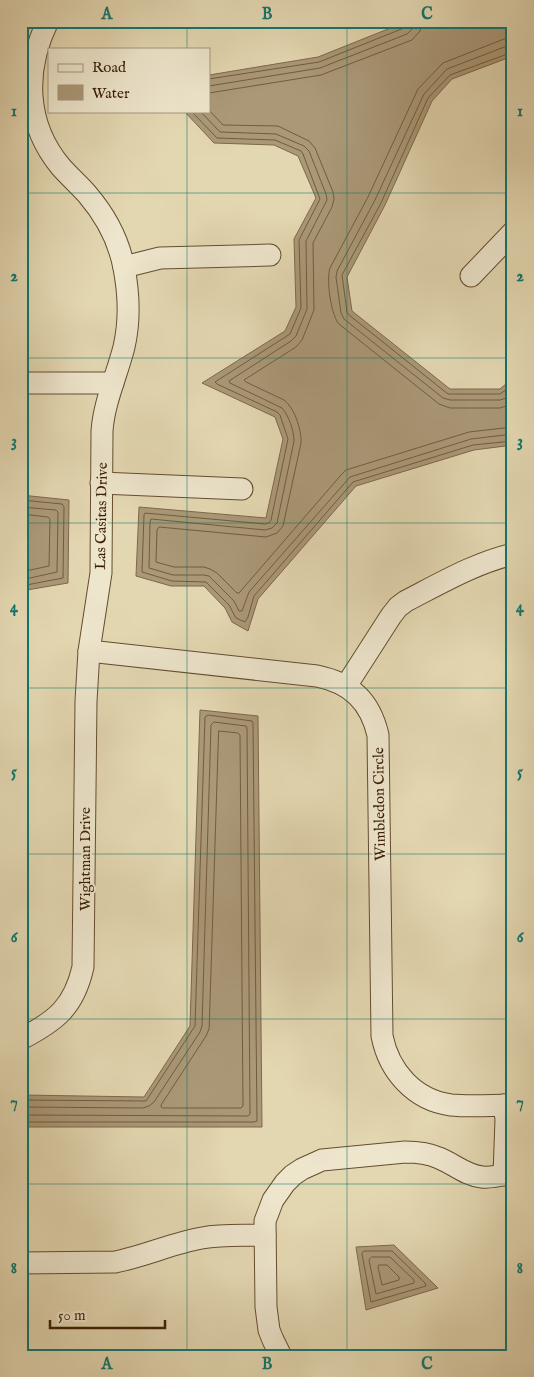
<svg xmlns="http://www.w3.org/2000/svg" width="534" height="1377" font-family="'IM FELL English',serif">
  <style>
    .water { fill: #aa9877; stroke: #7e6849 }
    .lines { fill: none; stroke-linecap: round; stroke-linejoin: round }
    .shore { stroke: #725c3e; stroke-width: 1 }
    .minor-casing { stroke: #654d30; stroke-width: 23 }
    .minor { stroke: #ede5cc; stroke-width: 21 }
    .grid { fill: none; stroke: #0f766e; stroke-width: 1; stroke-opacity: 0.55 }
    .labels { text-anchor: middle; stroke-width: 4; stroke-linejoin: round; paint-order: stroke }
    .street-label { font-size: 15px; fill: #3b1f05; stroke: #ede5cc }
    .neatline { fill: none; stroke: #0f766e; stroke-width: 2 }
    .grid-label { font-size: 16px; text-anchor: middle; font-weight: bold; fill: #0f766e }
  </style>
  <rect width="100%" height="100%" fill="#e3d7b1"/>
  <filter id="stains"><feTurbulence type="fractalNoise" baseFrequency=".004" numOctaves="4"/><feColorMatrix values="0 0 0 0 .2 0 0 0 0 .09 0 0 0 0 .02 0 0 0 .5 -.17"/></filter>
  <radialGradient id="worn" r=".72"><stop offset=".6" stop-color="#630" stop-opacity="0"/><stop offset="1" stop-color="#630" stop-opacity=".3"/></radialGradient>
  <g class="water">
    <path d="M408 21H513V56L452 79 432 101 385 205 347 277 352 311 450 389H500L513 378V445L474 450 356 486 258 599 248 631 232 622 225 608 204 586H171L136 576 139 507 266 518 283 439 275 417 202 383 285 331 296 307 294 239 316 198 298 156 274 145 214 143 184 111H209V75L318 57Z"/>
    <path d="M21 495 69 500 68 583 21 591Z"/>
    <path d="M200 710 258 716 262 1127H23L21 1125V1095L144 1097 190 1026Z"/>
    <path d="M394 1245 438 1288 366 1310 356 1247Z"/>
  </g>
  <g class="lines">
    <g class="shore">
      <path d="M513 38 504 39 443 63 418 89 368 197 330 268C326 280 331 315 339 324L439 404 450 408H500L506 406 513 403"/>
      <path d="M513 45 507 46 447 69 424 94 375 200 337 271 336 277 341 313 344 319 443 398 450 400H500L506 398 513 393"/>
      <path d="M513 52 450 75 428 98 381 203 342 275 347 312 349 315 448 394H500L513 385"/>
      <path d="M209 79 319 62 404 28 407 25 408 21"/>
      <path d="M209 86 320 68 407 34 412 29 414 21"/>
      <path d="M209 93 321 75 412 40 420 31 422 21"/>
      <path d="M209 110 223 125 278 126 309 141 315 148 333 192 334 199 332 207 313 243 314 310 302 340 296 347 244 380 246 382 284 400C294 407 302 430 301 443L283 526 277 533 266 537 159 527 157 530 156 562 174 567H204L210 569 217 573 237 593H239L341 475 346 470 469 432 513 427"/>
      <path d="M191 111 217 138 275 140 301 151 303 154 320 199 299 240 301 308 290 334 215 382 217 384 277 412 280 415 288 439 271 520 269 523 265 524 145 513 144 515 142 572 172 581 206 582 229 605 236 618 245 622 248 617 254 596 353 482 473 445 513 441"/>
      <path d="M200 111 220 132 276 134 304 146 309 151 326 194 327 200 306 241 307 309 296 336 291 341 229 381 230 383 282 408C289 416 294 431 294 441L277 523 272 528 265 530 151 519 150 522 149 568 173 575H204L209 576 234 601 239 611H242L249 592 350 477 471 439 513 434"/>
      <path d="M21 500 62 504 64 507 63 578 21 586"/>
      <path d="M21 507 56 510 58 512 57 572 21 580"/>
      <path d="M21 514 48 517 50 519 49 566 21 572"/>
      <path d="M219 731 238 733 240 735 243 1106 241 1108H163L161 1107V1105L206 1036 209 1029Z"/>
      <path d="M21 1100 146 1101 195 1026 205 717 208 715 252 721 253 723 257 1121 254 1122H21"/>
      <path d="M21 1107 143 1108 149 1106 154 1102 200 1032 202 1026 211 725 214 722 246 726 247 728 250 1114 248 1116 21 1115"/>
      <path d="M364 1251H392L425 1283 426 1286 371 1302 362 1254Z"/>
      <path d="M372 1257H390L414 1280V1283L376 1294 369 1260Z"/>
      <path d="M379 1265H387L399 1277V1280L382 1285 378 1267Z"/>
    </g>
    <defs>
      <g id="minor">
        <path d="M124 267 160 258 270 255"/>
        <path d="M471 276 513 232"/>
        <path d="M21 383H113"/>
        <path d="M101 483 242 489"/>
        <path d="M89 651 317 676C351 683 370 701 378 735L382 1036C389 1071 414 1100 451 1105 471 1107 493 1105 513 1105"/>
        <path d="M346 686 391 616 398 607 406 601C441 583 475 563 513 554"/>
        <path d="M21 1039C56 1021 74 1007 83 967L86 701 89 651 101 573 102 431C104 402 117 375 124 347 130 321 129 294 124 268 119 241 105 215 87 194 79 185 69 176 61 167 25 124 24 70 48 21"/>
        <path d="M504 1105 506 1119 504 1175"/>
        <path d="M21 1263 115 1262C145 1256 173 1243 202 1238 223 1234 244 1236 265 1235"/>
        <path d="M281 1356 273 1340 269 1330 266 1307 265 1221 273 1200 285 1183 293 1175 302 1169 322 1160 405 1152C417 1152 428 1153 439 1158 454 1164 465 1175 482 1177 492 1178 503 1175 513 1172"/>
      </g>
    </defs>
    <use href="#minor" class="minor-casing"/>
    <use href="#minor" class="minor"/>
  </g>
  <path class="grid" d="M187 21V49M347 21V1356M187 111V1356M21 193H513M21 358H513M21 523H513M21 688H513M21 854H513M21 1019H513M21 1184H513"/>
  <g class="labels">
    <g class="street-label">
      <text transform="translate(101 516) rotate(-89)" y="5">Las Casitas Drive</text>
      <text transform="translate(379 804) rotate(-91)" y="5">Wimbledon Circle</text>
      <text transform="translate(85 859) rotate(-90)" y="5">Wightman Drive</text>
    </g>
  </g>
  <rect width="534" height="1377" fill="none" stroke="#e3d7b1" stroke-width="55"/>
  <rect x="48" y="48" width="162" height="65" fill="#ede5cc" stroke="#a6967c"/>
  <rect x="58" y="64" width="25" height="8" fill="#ede5cc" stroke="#a6967c"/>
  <text x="92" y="72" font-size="15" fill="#3b1f05">Road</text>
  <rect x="58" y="85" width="25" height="15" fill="#aa9877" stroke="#a6967c"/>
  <text x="92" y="98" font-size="15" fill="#3b1f05">Water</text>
  <path d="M50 1320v8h115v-8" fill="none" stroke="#3b1f05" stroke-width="2.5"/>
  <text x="58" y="1320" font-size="15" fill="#3b1f05" stroke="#ede5cc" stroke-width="4" paint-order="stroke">50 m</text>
  <rect x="28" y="28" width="478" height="1322" class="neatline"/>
  <g class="grid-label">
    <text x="107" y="19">A</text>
    <text x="267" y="19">B</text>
    <text x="427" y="19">C</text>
    <text x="14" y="116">1</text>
    <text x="520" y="116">1</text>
    <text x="14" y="281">2</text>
    <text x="520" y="281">2</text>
    <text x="14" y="446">3</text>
    <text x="520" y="446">3</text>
    <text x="14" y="612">4</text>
    <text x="520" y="612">4</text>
    <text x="14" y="777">5</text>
    <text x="520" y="777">5</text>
    <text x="14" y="942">6</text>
    <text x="520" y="942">6</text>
    <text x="14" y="1107">7</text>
    <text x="520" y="1107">7</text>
    <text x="14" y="1273">8</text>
    <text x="520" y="1273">8</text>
    <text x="107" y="1369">A</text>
    <text x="267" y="1369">B</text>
    <text x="427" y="1369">C</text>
  </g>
  <rect width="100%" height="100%" filter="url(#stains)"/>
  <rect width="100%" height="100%" fill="url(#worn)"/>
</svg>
